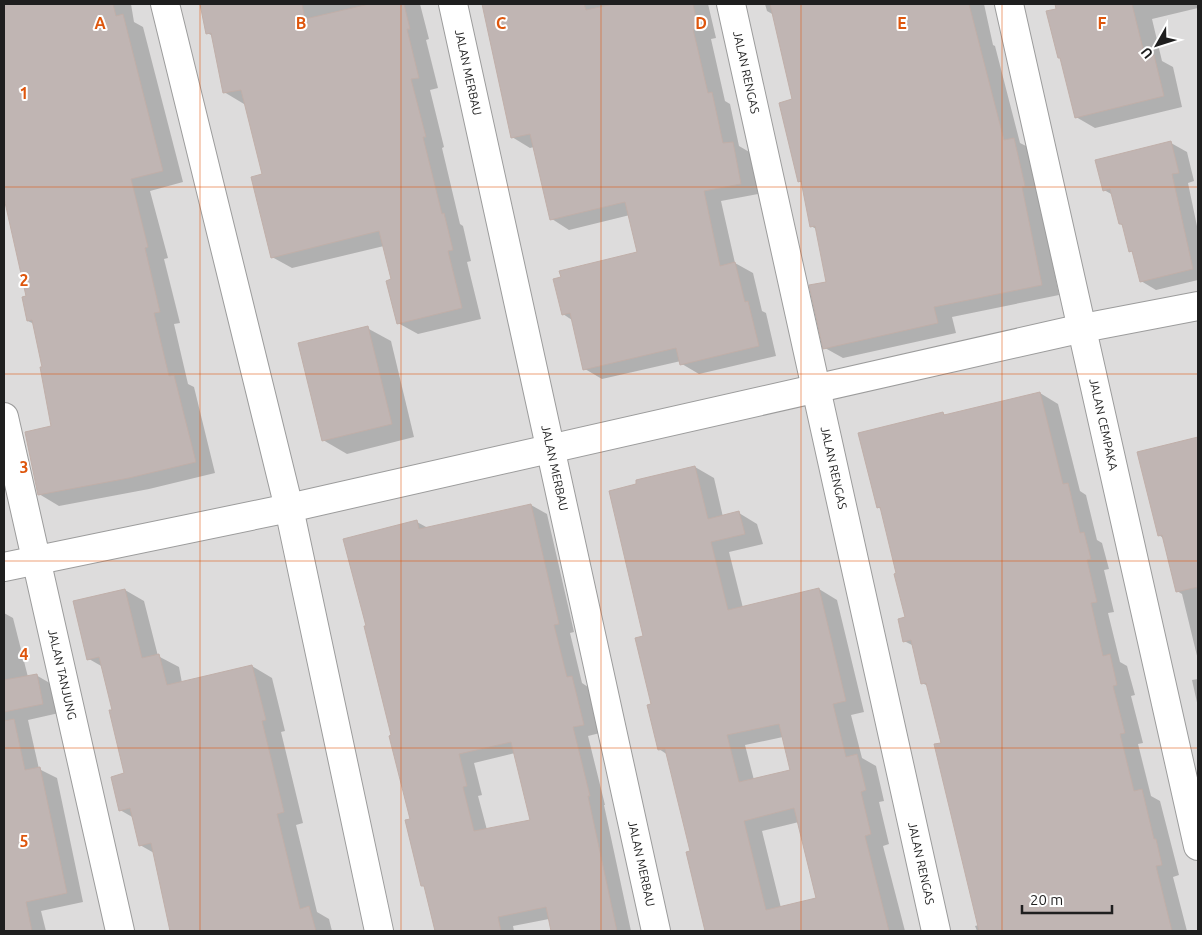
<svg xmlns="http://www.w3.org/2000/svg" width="1202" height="935" font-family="Ubuntu,sans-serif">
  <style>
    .residential { fill: #dddcdc }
    .shadow { fill: #0003; fill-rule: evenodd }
    .building { fill: #c0b5b3; stroke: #c0afa9; fill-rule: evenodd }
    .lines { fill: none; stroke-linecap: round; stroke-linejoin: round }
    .minor-casing { stroke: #9c9c9c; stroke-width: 30 }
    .minor { stroke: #fff; stroke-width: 28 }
    .grid { fill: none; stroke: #de560d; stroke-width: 1; stroke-opacity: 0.55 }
    .labels { text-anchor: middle; stroke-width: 4; stroke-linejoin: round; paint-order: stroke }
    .street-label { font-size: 12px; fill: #1f1f1f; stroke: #fff }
    .grid-label { font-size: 16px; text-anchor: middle; font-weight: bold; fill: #de560d; stroke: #fff; stroke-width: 4; stroke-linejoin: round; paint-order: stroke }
  </style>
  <rect width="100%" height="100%" fill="#efeae6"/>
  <rect class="residential" x="4" y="4" width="1194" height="927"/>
  <g class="shadow">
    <path d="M4 4H131L134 22 143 27 183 182 150 191 168 258 164 259 180 323 174 324 188 384 194 387 215 473 149 489 59 506 39 494 53 427 44 368 34 324 28 321V296L4 193Z"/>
    <path d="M201 4H420L429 39 426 40 438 88 430 90 444 147 442 148 460 224 463 226 471 261 467 262 481 319 418 334 398 323 393 280 384 246 292 268 272 257 264 175 246 103 244 104 224 92 213 36 207 33Z"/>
    <path d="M483 4H708L716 38 711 39 725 101 730 104 739 146 751 153 758 194 721 201 735 263 753 273 762 311 766 313 776 356 699 374 682 364 681 361 602 379 585 369 572 320 563 314 639 253 630 215 569 230 552 219 534 147 530 148 512 137Z"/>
    <path d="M765 4H984L993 45 995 46 1020 143 1032 149 1039 197 1059 295 952 317 956 333 843 358 825 348 828 283 816 229 811 226 803 183 799 181 794 100 774 15 767 11Z"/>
    <path d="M1056 4H1198V8L1152 19 1162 61 1173 67 1182 107 1095 128 1076 117 1061 59 1059 57Z"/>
    <path d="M1171 143 1187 152 1194 181 1188 183 1198 231V280L1156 290 1141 281 1134 253 1131 251 1124 226 1120 224 1113 195 1104 190Z"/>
    <path d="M367 328 391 341 414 437 347 454 323 440Z"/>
    <path d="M1040 393 1058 404 1080 491 1086 495 1097 540 1102 543 1109 569 1104 570 1114 612 1108 613 1120 662 1127 666 1135 695 1131 696 1143 743 1138 744 1151 796 1160 801 1179 875 1173 877 1187 931H977L975 926 979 925 942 744 928 686 922 683 914 646 904 641 906 618 897 574 882 510 878 507 943 414 947 416Z"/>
    <path d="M1198 439V660L1182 594 1177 591 1163 538 1159 535 1138 453Z"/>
    <path d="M695 467 714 478 723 517 739 513 757 524 763 544 729 552 743 608 819 589 837 600 864 712 851 715 862 758 876 766 884 801 879 802 889 844 883 846 905 931H711L668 755 659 749 645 637ZM783 737 792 771 754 780 745 745ZM799 822 818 899 781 908 762 831Z"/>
    <path d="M531 505 547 514 574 632 570 633 582 683 588 687 600 733 588 736 605 805H604L631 931H552L549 919 513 926 514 931H436L425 887 422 885 411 820 392 736 417 522 428 528ZM515 753 532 821 487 830 478 796 482 795 474 763Z"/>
    <path d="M125 590 144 601 158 656 179 667 182 683 252 666 272 678 285 731 281 732 303 823 296 825 317 912 329 919 332 931H171L154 853 140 845 134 818 120 810 126 774 113 710 103 667 89 659Z"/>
    <path d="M4 613 13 618 28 677 36 675 53 685 59 713 28 720 39 769 57 778 83 902 41 911 46 931H4Z"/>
    <path d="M1198 679V707L1192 680Z"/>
  </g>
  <g class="building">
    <path d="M4 4H113L116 16 123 14 163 171 131 179 148 247 145 248 160 312 154 313 169 376 174 375 196 462 129 478 38 495 25 432 51 426 40 367H42L32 320 27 321 22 297 26 296 4 198Z"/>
    <path d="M200 4H302L305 19 369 4H404L410 29H407L419 78 411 79 426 137H423L442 214 444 213 453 250 448 251 462 308 397 324 386 281 391 279 379 231 271 258 251 177 262 174 241 90 223 93 211 33 206 34Z"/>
    <path d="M482 4H584L586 10 613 4H693L698 28 693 29 708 93 712 92 723 143 733 142 741 184 704 191 720 266 735 262 745 302 748 301 759 346 680 365 676 348 583 370 570 313 562 315 553 279 561 277 559 271 637 252 625 202 550 220 530 134 511 138Z"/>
    <path d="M770 4H969L1004 140 1014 138 1025 186 1022 187 1042 285 934 307 938 323 823 349 809 285 826 282 815 226 810 227 801 181 798 182 779 103 792 99Z"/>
    <path d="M1055 4H1132L1145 57 1154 55 1164 96 1075 118 1060 58H1058L1046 11 1056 9Z"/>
    <path d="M1171 141 1179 173 1172 174 1193 269 1140 282 1132 251 1129 252 1122 224H1119L1110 189 1103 191 1095 160Z"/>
    <path d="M368 326 392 424 322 441 298 343Z"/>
    <path d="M1040 392 1063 484 1068 483 1080 533 1084 532 1091 559 1087 560 1097 602 1091 603 1103 656 1110 654 1117 685 1113 686 1125 733 1120 734 1134 791 1142 789 1154 839H1156L1162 865 1156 866 1172 931H979L934 744 941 743 926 683 921 684 911 640 903 642 898 619 905 617 894 574 896 573 880 507 877 508 858 433 943 412 944 415Z"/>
    <path d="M1198 437V587L1176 592 1162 535 1158 536 1137 452Z"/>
    <path d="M695 466 708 519 739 511 745 534 711 542 728 610 819 588 846 701 833 704 846 757 857 754 866 790 861 792 871 834 865 836 889 931H705L686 852 690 851 665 749 658 750 647 705 651 704 635 638 643 636 609 491 636 484V480ZM779 724 790 770 739 782 727 735ZM794 808 816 898 766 910 744 821Z"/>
    <path d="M531 504 559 624 554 625 567 677 572 676 584 725 573 727 590 796H588L617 931H551L546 907 498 917 501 931H435L424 886H421L405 820 410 819 389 736 391 735 364 626H366L343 539 417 520 419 529ZM511 742 530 820 474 831 463 787 467 786 459 754Z"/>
    <path d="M125 589 142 658 159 654 167 685 252 665 266 720 262 721 284 812 277 814 300 909 309 906 316 931H170L151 843 139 846 130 808 119 811 111 777 124 773 109 710H112L99 657 87 660 73 601Z"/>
    <path d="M37 674 43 704 4 712V680Z"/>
    <path d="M14 719 25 770 40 767 67 893 26 902 32 931H4V721Z"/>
  </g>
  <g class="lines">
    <defs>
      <g id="minor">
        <path d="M165 4 289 508 379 931"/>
        <path id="s1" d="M453 4 656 931"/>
        <path id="s2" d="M731 4 936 931"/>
        <path id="s3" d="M1009 4 1198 846"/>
        <path id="s4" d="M4 417 120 931"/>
        <path d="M4 567 289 508 1083 328 1198 306"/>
      </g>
    </defs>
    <use href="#minor" class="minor-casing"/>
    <use href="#minor" class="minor"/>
  </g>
  <path class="grid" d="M200 4V931M401 4V931M601 4V931M801 4V931M1002 4V931M4 187H1198M4 374H1198M4 561H1198M4 748H1198"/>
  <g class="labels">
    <g class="street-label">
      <text dy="4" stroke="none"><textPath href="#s1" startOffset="70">JALAN MERBAU</textPath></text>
      <text dy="4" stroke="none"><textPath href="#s2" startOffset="70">JALAN RENGAS</textPath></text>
      <text dy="4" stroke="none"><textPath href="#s3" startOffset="431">JALAN CEMPAKA</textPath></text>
      <text dy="4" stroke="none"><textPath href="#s2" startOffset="475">JALAN RENGAS</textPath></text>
      <text dy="4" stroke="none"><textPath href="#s1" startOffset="475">JALAN MERBAU</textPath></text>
      <text dy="4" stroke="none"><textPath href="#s4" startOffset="264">JALAN TANJUNG</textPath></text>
      <text dy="4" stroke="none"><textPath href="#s1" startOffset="880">JALAN MERBAU</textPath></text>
      <text dy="4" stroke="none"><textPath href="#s2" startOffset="880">JALAN RENGAS</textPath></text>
    </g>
  </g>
  <g class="grid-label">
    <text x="100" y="29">A</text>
    <text x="301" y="29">B</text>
    <text x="501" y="29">C</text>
    <text x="701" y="29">D</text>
    <text x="902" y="29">E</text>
    <text x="1102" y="29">F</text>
    <text x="24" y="99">1</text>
    <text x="24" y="286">2</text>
    <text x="24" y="473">3</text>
    <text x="24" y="660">4</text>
    <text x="24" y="847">5</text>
  </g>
  <rect width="1202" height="935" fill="none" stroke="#1f1f1f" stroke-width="10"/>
  <g transform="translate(1157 45) rotate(231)" stroke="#ffffff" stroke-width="4" paint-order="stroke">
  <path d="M0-4L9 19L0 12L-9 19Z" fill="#1f1f1f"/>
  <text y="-8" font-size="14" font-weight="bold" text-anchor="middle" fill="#1f1f1f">U</text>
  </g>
  <path d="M1022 905v8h90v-8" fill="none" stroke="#1f1f1f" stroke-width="2.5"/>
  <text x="1030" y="905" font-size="15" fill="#1f1f1f" stroke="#ffffff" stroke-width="4" paint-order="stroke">20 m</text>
</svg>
